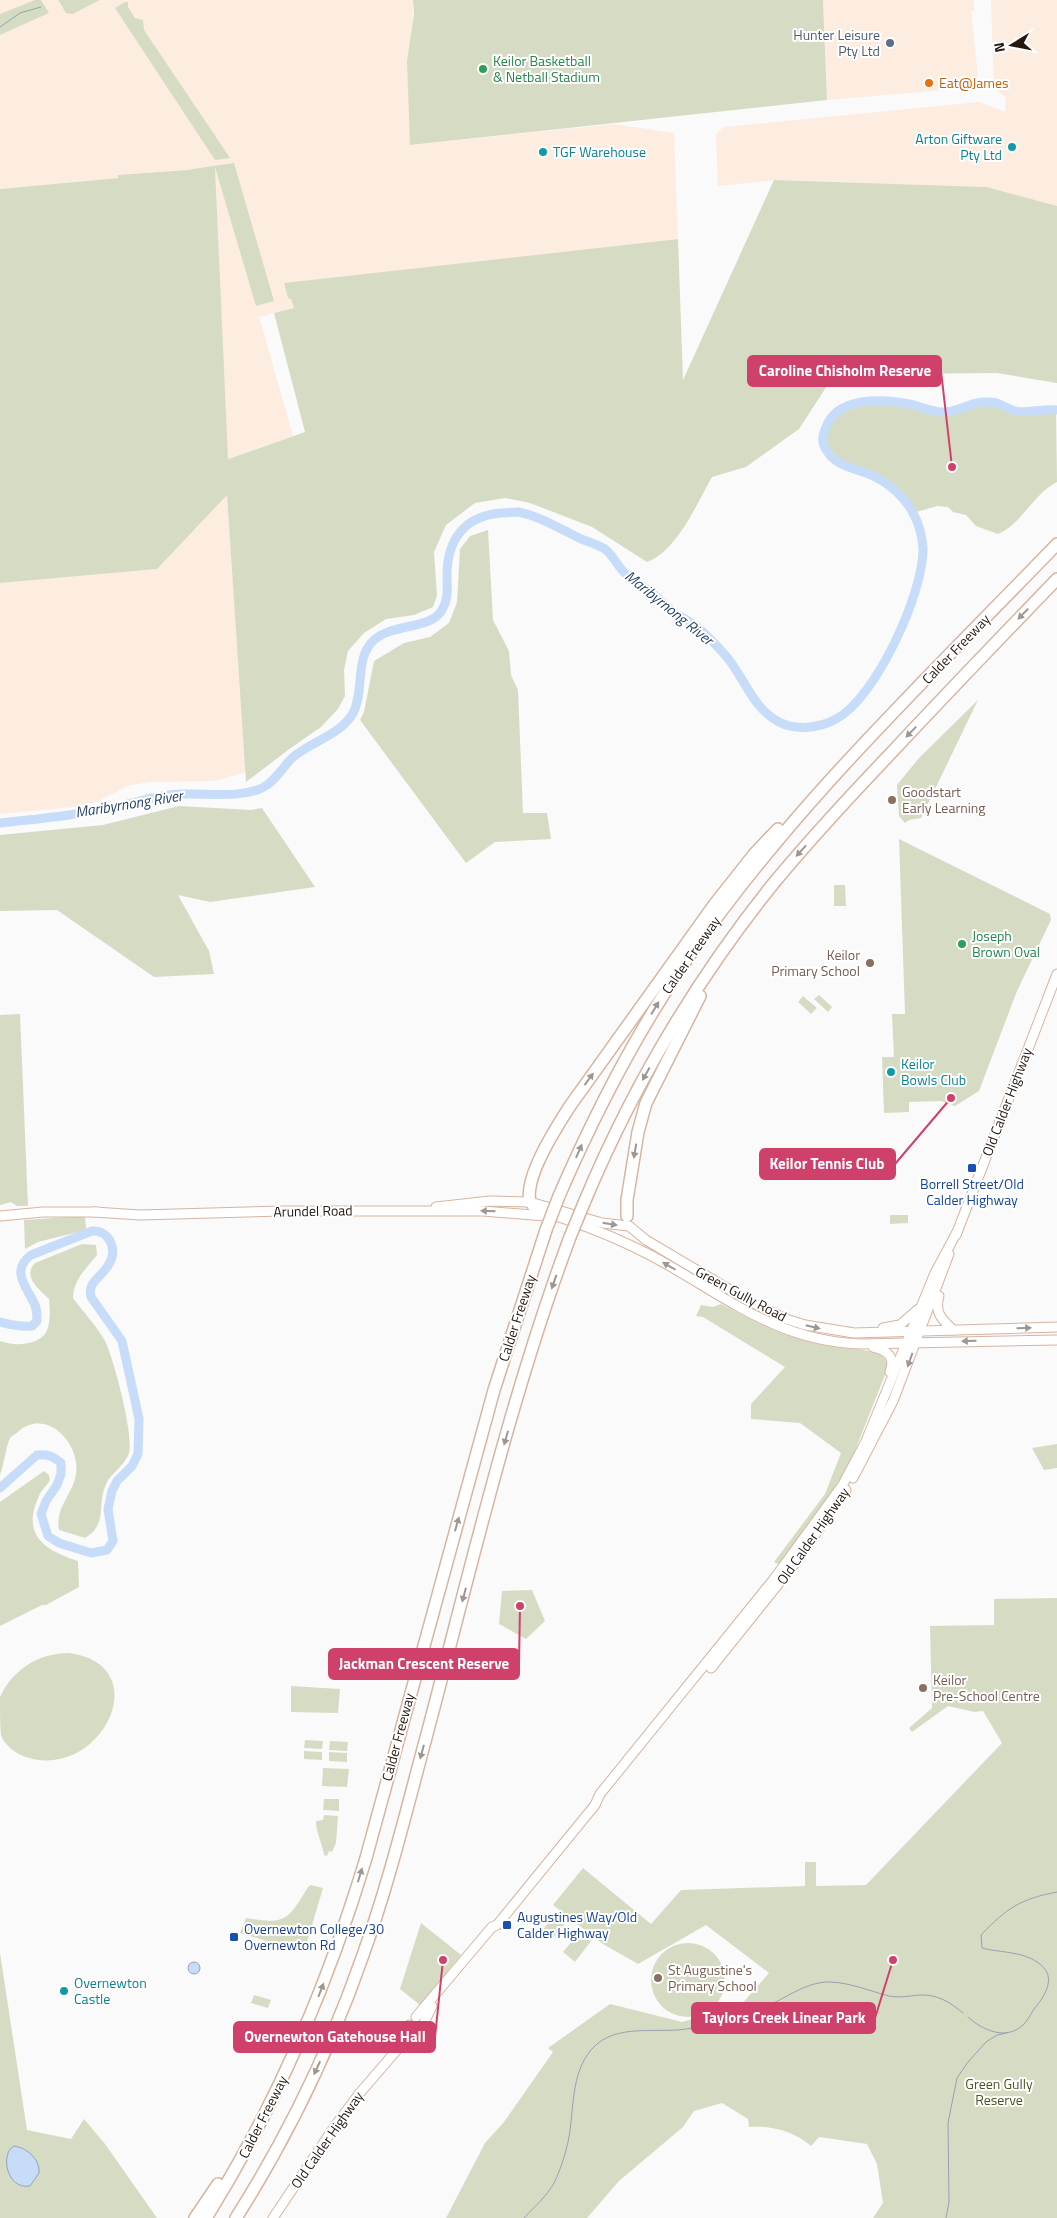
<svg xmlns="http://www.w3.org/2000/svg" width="1057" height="2218" font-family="'Titillium Web',sans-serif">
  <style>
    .industrial { fill: #fdece0 }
    .green { fill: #d6dcc4 }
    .water { fill: #c7dcf8; stroke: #96a1b2 }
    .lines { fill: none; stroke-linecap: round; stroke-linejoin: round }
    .stream { stroke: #96a1b2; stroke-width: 1 }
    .river { stroke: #c7dcf8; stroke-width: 9 }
    .secondary-casing { stroke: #d7b49f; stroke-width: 11 }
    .primary-casing { stroke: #d7b49f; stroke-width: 11 }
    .highway-casing { stroke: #d7b49f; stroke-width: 14 }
    .secondary { stroke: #fff; stroke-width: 9 }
    .primary { stroke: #fff; stroke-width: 9 }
    .highway { stroke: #fff; stroke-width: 11 }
    .highway-bridge-casing { stroke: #d7b49f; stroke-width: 14; stroke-linecap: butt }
    .highway-bridge { stroke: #fff; stroke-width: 11 }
    .oneway { fill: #9c9793 }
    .service-dot { fill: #5c6f8a; stroke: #fff; stroke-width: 2 }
    .leisure-dot { fill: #2e9e5b; stroke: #fff; stroke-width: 2 }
    .food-dot { fill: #e8710a; stroke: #fff; stroke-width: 2 }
    .culture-dot { fill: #0f9aa8; stroke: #fff; stroke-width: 2 }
    .education-dot { fill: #8d6e63; stroke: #fff; stroke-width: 2 }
    .transit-dot { fill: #1a4fb4; stroke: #fff; stroke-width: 2 }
    .labels { text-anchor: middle; stroke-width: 4; stroke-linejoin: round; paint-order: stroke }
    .service-label { font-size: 14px; fill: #4e5e75; stroke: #fff; text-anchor: end }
    .leisure-label { font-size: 14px; fill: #27864d; stroke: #fff; text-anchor: start }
    .food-label { font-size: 14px; fill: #c56008; stroke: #fff; text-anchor: start }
    .culture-label { font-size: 14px; fill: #0d838f; stroke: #fff; text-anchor: start }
    .street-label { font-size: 14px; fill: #241810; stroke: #fff }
    .education-label { font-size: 14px; fill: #785e54; stroke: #fff; text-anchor: start }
    .transit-label { font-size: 14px; fill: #164399; stroke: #fff; text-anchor: start }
    .park-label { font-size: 14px; fill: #4c5522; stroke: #fff }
    .water-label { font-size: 15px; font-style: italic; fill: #254168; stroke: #fff }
    .leader { fill: none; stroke: #cf416b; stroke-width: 2 }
    .callout-dot { fill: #cf416b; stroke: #fff; stroke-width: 2 }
    .callout { fill: #cf416b; stroke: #cf416b; stroke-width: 2 }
    .callout-label { font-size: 15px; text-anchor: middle; font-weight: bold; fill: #fff }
  </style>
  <rect width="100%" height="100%" fill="#fafafa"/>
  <g class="industrial">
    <path d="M0 0H58L62 8 78 12 100 0H413L410 145 614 124 674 133 678 239 284 283 294 308 259 317 293 436 227 459 215 167 119 175V178L0 189Z"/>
    <path d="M823 0H974V11H971L978 76 968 88 827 100Z"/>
    <path d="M991 0H1057V206L987 187 776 180 718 186 716 135 723 127 979 102 1005 112 1006 98 994 87Z"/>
    <path d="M227 494 246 772 215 781 149 782 127 786 97 802 73 807 0 814V583L157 569Z"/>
  </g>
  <g class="green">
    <path d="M35 0H41L49 13 0 35V14Z"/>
    <path d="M58 0H100L73 14 66 13Z"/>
    <path d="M413 0H823L827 100 410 145 407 61 414 14Z"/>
    <path d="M125 2H128V7L135 18 143 20 144 30 230 158 215 160 115 8Z"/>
    <path d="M234 163 274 301 256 306 215 167 228 459 305 432 274 313 294 308 291 299 288 298 284 283 678 239 683 380 774 180 987 187 1057 206V383L997 373 893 374 827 386 799 429 746 467 712 477C696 505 677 551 647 562L592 527 530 503 505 498 475 503 446 525 434 552 437 596 433 607 414 615 386 619 364 633 348 651 344 670 345 696 338 709 321 727 288 750 246 782 227 495 157 569 0 583V189L118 178V175L186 170Z"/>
    <path d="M882 400 914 404 935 412H951L973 403 988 401 1002 403 1014 411 1056 410 1057 482C1033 494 1023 523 998 534L976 526 966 515 953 512 948 507 937 506 913 513C902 499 891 484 874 476 849 463 811 463 827 423 835 404 863 401 882 400Z"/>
    <path d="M488 530 493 620 509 651 511 675 518 690 523 813H547L551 839 495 842 466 863 360 720 364 712 374 661 404 643 430 637 449 623 457 602 460 549 470 536Z"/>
    <path d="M978 700 921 818 909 820 905 823 899 816 897 785 919 758Z"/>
    <path d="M179 806 251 810 262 808 315 887 210 902 178 895 209 951 214 974 154 977 57 910 0 911V835L103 825Z"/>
    <path d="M899 839 1050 914 1051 920 1017 991 979 1091 955 1106 941 1101 909 1102V1112L884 1113 882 1057H894L892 1014H905Z"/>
    <path d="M845 885 846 906H834V885Z"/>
    <path d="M819 995 832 1007 828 1012 814 999Z"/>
    <path d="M803 996 817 1008 811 1014 798 1002Z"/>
    <path d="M20 1014 28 1206H17L11 1202 0 1205V1015Z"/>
    <path d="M890 1215H908V1223L890 1224Z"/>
    <path d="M85 1216 86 1230 38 1242 25 1249 24 1220Z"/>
    <path d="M82 1244 96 1245 97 1255C85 1270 74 1279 73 1298 83 1312 97 1326 105 1341 114 1359 134 1436 129 1453 125 1466 111 1473 106 1484 96 1506 109 1523 85 1538L59 1530C54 1503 80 1491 76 1462 72 1435 43 1411 19 1431 17 1433 12 1436 10 1438 6 1446 4 1465 0 1475V1341C13 1346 35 1346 45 1334 51 1326 50 1309 49 1299 39 1289 22 1277 35 1263Z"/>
    <path d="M721 1304 766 1327 790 1336 879 1353 886 1361 887 1370 854 1453 836 1486 785 1561 780 1565 774 1562 825 1494 841 1453 800 1423 751 1419V1404L785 1367 703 1317 696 1316 701 1305 713 1307Z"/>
    <path d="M1057 1444V1468L1044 1470 1032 1448Z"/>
    <path d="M44 1471 49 1475 50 1480C47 1486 41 1490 39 1496 21 1535 44 1550 78 1561L79 1587 46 1605H42L0 1626V1502Z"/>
    <path d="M532 1590 545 1621 526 1639 499 1624 502 1591Z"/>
    <path d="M1057 1598V2218H873L883 2203 877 2164 867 2144 819 2137 811 2146C795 2132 771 2125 749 2127L748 2119 722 2103 694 2111 683 2127 619 2181 587 2218H446L485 2143 504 2122 553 2052 548 2048 610 2004 682 2022 740 2006 769 1973 706 1925 638 1964 603 1944 553 1905 583 1868 651 1924 681 1890 805 1886V1862H816V1886L866 1885 1002 1743 983 1711 974 1712 948 1706 912 1732 909 1728 932 1708 930 1626 994 1625V1599Z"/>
    <path d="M69 1653C159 1665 100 1782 26 1757 16 1754 4 1745 1 1735 0 1725 0 1708 0 1697 13 1669 39 1653 69 1653Z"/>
    <path d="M291 1686 340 1689 338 1713 291 1712Z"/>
    <path d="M305 1740 323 1741 322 1749 304 1748Z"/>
    <path d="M330 1741 348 1742 347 1751 329 1750Z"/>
    <path d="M304 1751 322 1752V1760L304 1759Z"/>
    <path d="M329 1752 347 1753V1762L329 1761Z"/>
    <path d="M323 1768 349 1769 347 1787 322 1786Z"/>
    <path d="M324 1799H339V1811L323 1810Z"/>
    <path d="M324 1815 338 1816 336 1843 332 1852 329 1851 327 1856 324 1855C322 1842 316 1833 316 1821L323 1820Z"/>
    <path d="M311 1885 323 1888 304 1952 240 1933 246 1918C286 1925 288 1920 308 1887Z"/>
    <path d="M556 1913 566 1922 551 1940 541 1932Z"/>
    <path d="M421 1923 461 1955 420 2005 400 1989Z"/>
    <path d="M578 1934 591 1941 575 1962 563 1952Z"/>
    <circle cx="688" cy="1980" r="37"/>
    <path d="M0 1953 27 2130 71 2139 84 2119 105 2144 157 2218H0Z"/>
    <path d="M254 1995 271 2000 268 2008 251 2003Z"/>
  </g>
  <g class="water">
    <circle cx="194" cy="1968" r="6"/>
    <path d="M14 2146C27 2148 40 2159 39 2173L30 2186C6 2190 0 2153 14 2146Z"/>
  </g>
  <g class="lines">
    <g class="stream">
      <path d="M0 27 20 13 41 7"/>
      <path d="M968 2017C982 2030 1006 2041 1023 2025 1028 2020 1031 2014 1034 2009 1044 1997 1057 1978 1041 1965 1025 1951 1001 1953 982 1948L981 1935C1007 1908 1020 1899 1057 1892"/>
      <path d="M524 2218C534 2207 547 2196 554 2183 561 2169 566 2152 569 2137 574 2108 571 2074 591 2050 615 2021 660 2035 692 2028 715 2023 741 2016 764 2007 786 1999 806 1981 831 1982 851 1983 870 1991 889 1996 900 1998 909 1996 919 1995 937 1994 950 2002 963 2013"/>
      <path d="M946 2218 949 2202 948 2123 957 2078 968 2062 986 2042 997 2035 1007 2033"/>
    </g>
    <g class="river">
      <path d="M0 823C39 819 80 815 119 806 135 803 152 797 169 795 197 791 236 800 262 788 275 782 282 768 292 758 310 742 341 735 353 713 365 691 354 658 374 640 392 623 431 630 442 610 449 598 447 589 447 576 447 540 464 516 501 513 504 513 515 512 518 512 540 516 562 530 581 539 589 542 598 545 605 549 614 556 618 568 627 575 633 581 641 585 648 590 657 596 665 605 674 612 681 617 689 621 696 626 706 634 717 646 726 656 744 677 753 709 779 722 796 731 820 728 836 719 876 698 924 592 923 548 922 537 919 524 914 515 906 498 888 482 871 475 855 468 837 467 827 451 821 443 822 436 826 427 838 396 882 399 909 404 920 406 930 412 942 412 956 413 968 403 983 402 1000 401 1001 406 1015 411 1023 414 1044 408 1057 410"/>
      <path d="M0 1322C11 1325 21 1327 32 1326L37 1321C37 1314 37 1307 33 1301 25 1285 11 1270 31 1255L92 1231C109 1230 118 1249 109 1264 105 1272 96 1278 92 1285 90 1289 90 1293 91 1297L122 1341 139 1419 138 1454 132 1466 117 1481 112 1491 108 1509 113 1541 107 1550 91 1553 59 1543 48 1536 41 1514 46 1501 57 1485 61 1474V1463C53 1456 48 1454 37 1455L0 1488"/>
    </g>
    <defs>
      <g id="secondary">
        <path d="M436 1207 490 1201 530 1202"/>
        <path d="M94 1212 140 1215 281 1211H483L545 1216"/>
        <path d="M0 1216 43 1212H98"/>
      </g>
      <g id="primary">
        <path d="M530 1202 535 1211C546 1215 558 1216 568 1220 597 1230 625 1242 652 1256 724 1295 775 1341 861 1344L1057 1340"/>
        <path d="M530 1202 602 1223 629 1226 646 1240 747 1300 786 1319 805 1325 854 1333 1057 1327"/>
        <path d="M956 1235 1057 974"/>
        <path d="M939 1296C934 1313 942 1319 953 1330"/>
        <path d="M883 1328 900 1325 917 1310"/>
        <path d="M873 1347C887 1350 896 1357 890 1372"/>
        <path d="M853 1478 893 1401 949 1254"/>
        <path d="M711 1668 796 1562 846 1490"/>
        <path d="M416 2017 492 1927 497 1925 595 1805 600 1794 774 1579 842 1486 866 1441 935 1273 958 1230"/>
        <path d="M423 2025 432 2006"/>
        <path d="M400 2040 409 2025"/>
        <path d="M273 2218 335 2126 359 2094 408 2037 420 2029"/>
      </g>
      <g id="highway">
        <path d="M559 1196C595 1113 636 1033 687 959 792 806 929 677 1057 544"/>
        <path d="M530 1202C524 1177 556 1128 570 1106L714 905 755 853 778 829"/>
        <path d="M584 1203C632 1088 695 981 773 884 811 838 852 794 893 751 947 693 1002 636 1057 579"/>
        <path d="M627 1216V1200L638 1132 646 1103 700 996"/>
        <path d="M195 2218 218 2184"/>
        <path d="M206 2218C277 2104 327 1987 366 1858L494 1390 546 1230"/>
        <path d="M236 2218C288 2136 331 2047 363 1955 389 1883 407 1808 427 1734 471 1568 510 1398 570 1237"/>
      </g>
    </defs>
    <use href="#secondary" class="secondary-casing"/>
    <use href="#primary" class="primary-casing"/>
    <use href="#highway" class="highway-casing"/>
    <use href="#secondary" class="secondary"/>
    <use href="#primary" class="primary"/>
    <use href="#highway" class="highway"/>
    <defs>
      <g id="highway-bridge">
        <path d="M546 1230 559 1196"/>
        <path d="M570 1237 584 1203"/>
      </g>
    </defs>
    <use href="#highway-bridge" class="highway-bridge-casing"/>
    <use href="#highway-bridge" class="highway-bridge"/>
  </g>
  <defs><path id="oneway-solid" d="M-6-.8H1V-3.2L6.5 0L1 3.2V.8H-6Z" transform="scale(1.25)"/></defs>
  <g class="oneway">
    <use href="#oneway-solid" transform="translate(1023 614) rotate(134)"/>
    <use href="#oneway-solid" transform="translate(911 732) rotate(134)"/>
    <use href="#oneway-solid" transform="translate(801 851) rotate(132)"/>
    <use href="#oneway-solid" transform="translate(655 1008) rotate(-59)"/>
    <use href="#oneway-solid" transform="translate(646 1074) rotate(119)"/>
    <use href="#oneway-solid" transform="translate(589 1079) rotate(-54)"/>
    <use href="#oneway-solid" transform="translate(579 1151) rotate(-66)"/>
    <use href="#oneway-solid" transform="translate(635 1151) rotate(100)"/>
    <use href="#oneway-solid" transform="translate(488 1211) rotate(-179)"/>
    <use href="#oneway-solid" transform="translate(610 1224) rotate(9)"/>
    <use href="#oneway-solid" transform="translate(669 1266) rotate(-150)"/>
    <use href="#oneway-solid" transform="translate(554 1282) rotate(109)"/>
    <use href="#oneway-solid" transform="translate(813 1327) rotate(13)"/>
    <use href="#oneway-solid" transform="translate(1024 1328) rotate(-2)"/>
    <use href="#oneway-solid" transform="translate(969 1341) rotate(178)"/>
    <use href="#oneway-solid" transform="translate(910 1360) rotate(110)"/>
    <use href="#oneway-solid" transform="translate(506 1438) rotate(106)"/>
    <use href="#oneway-solid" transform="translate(457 1524) rotate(-74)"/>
    <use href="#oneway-solid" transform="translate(464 1595) rotate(105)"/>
    <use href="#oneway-solid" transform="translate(422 1752) rotate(105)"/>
    <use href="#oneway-solid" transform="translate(360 1875) rotate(-73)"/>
    <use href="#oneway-solid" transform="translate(321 1990) rotate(-69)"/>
    <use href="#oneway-solid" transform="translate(317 2068) rotate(115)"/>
  </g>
  <circle class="service-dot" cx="890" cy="43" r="5"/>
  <g class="leisure-dot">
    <circle cx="483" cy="69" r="5"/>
    <circle cx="962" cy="944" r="5"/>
  </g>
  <circle class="food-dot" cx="929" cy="83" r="5"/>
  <g class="culture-dot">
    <circle cx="1012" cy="147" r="5"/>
    <circle cx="543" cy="152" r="5"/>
    <circle cx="891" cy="1072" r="5"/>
    <circle cx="64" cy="1991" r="5"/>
  </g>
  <g class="education-dot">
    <circle cx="892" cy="800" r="5"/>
    <circle cx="870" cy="963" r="5"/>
    <circle cx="923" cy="1688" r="5"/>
    <circle cx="658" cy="1978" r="5"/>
  </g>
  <g class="transit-dot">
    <rect x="967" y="1163" width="10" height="10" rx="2.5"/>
    <rect x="502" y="1920" width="10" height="10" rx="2.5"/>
    <rect x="229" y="1932" width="10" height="10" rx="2.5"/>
  </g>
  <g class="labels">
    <g class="service-label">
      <text x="880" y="40">Hunter Leisure<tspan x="880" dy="16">Pty Ltd</tspan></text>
    </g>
    <g class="leisure-label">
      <text x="493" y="66">Keilor Basketball<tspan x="493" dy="16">&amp; Netball Stadium</tspan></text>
      <text x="972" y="941">Joseph<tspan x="972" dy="16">Brown Oval</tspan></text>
    </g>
    <g class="food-label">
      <text x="939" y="88">Eat@James</text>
    </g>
    <g class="culture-label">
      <text x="1002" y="144" text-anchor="end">Arton Giftware<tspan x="1002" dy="16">Pty Ltd</tspan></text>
      <text x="553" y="157">TGF Warehouse</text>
      <text x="901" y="1069">Keilor<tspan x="901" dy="16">Bowls Club</tspan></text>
      <text x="74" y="1988">Overnewton<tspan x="74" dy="16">Castle</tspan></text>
    </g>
    <g class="street-label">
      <text transform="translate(956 649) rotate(-46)" y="5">Calder Freeway</text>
      <text transform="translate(691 955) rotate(-55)" y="5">Calder Freeway</text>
      <text transform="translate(1007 1102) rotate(-69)" y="5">Old Calder Highway</text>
      <text transform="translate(313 1211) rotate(-1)" y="5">Arundel Road</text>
      <text transform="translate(741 1294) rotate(28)" y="5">Green Gully Road</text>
      <text transform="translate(517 1318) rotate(-72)" y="5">Calder Freeway</text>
      <text transform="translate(813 1536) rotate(-55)" y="5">Old Calder Highway</text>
      <text transform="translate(398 1737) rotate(-75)" y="5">Calder Freeway</text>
      <text transform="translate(263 2117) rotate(-63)" y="5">Calder Freeway</text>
      <text transform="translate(327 2140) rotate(-55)" y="5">Old Calder Highway</text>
    </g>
    <g class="education-label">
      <text x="902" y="797">Goodstart<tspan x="902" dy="16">Early Learning</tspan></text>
      <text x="860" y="960" text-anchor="end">Keilor<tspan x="860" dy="16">Primary School</tspan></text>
      <text x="933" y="1685">Keilor<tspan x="933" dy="16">Pre-School Centre</tspan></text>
      <text x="668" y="1975">St Augustine's<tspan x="668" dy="16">Primary School</tspan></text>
    </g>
    <g class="transit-label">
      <text x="972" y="1189" text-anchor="middle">Borrell Street/Old<tspan x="972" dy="16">Calder Highway</tspan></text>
      <text x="517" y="1922">Augustines Way/Old<tspan x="517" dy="16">Calder Highway</tspan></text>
      <text x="244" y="1934">Overnewton College/30<tspan x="244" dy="16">Overnewton Rd</tspan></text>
    </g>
    <g class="park-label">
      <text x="999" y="2089">Green Gully<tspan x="999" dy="16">Reserve</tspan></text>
    </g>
    <g class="water-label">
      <text transform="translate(669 608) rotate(39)" y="5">Maribyrnong River</text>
      <text transform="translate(129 804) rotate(-9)" y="5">Maribyrnong River</text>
    </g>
  </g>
  <path class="leader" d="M952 467L941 371M951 1098L895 1164M520 1606L519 1664M893 1960L875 2018M443 1960L435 2037"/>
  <g class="callout-dot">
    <circle cx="952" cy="467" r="5"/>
    <circle cx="951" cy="1098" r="5"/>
    <circle cx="520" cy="1606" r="5"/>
    <circle cx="893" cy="1960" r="5"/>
    <circle cx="443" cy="1960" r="5"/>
  </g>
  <g class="callout">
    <rect x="748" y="356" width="193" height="30" rx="5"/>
    <rect x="760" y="1149" width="135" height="30" rx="5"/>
    <rect x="329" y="1649" width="190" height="30" rx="5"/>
    <rect x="692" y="2003" width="183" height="30" rx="5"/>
    <rect x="234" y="2022" width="201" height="30" rx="5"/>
  </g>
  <g class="callout-label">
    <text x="845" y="376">Caroline Chisholm Reserve</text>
    <text x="827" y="1169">Keilor Tennis Club</text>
    <text x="424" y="1669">Jackman Crescent Reserve</text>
    <text x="784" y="2023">Taylors Creek Linear Park</text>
    <text x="335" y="2042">Overnewton Gatehouse Hall</text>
  </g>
  <g transform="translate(1012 45) rotate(260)" stroke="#ffffff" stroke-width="4" paint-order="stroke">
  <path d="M0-4L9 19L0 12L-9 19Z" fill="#241810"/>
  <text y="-8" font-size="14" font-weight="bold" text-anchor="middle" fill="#241810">N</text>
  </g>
</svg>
